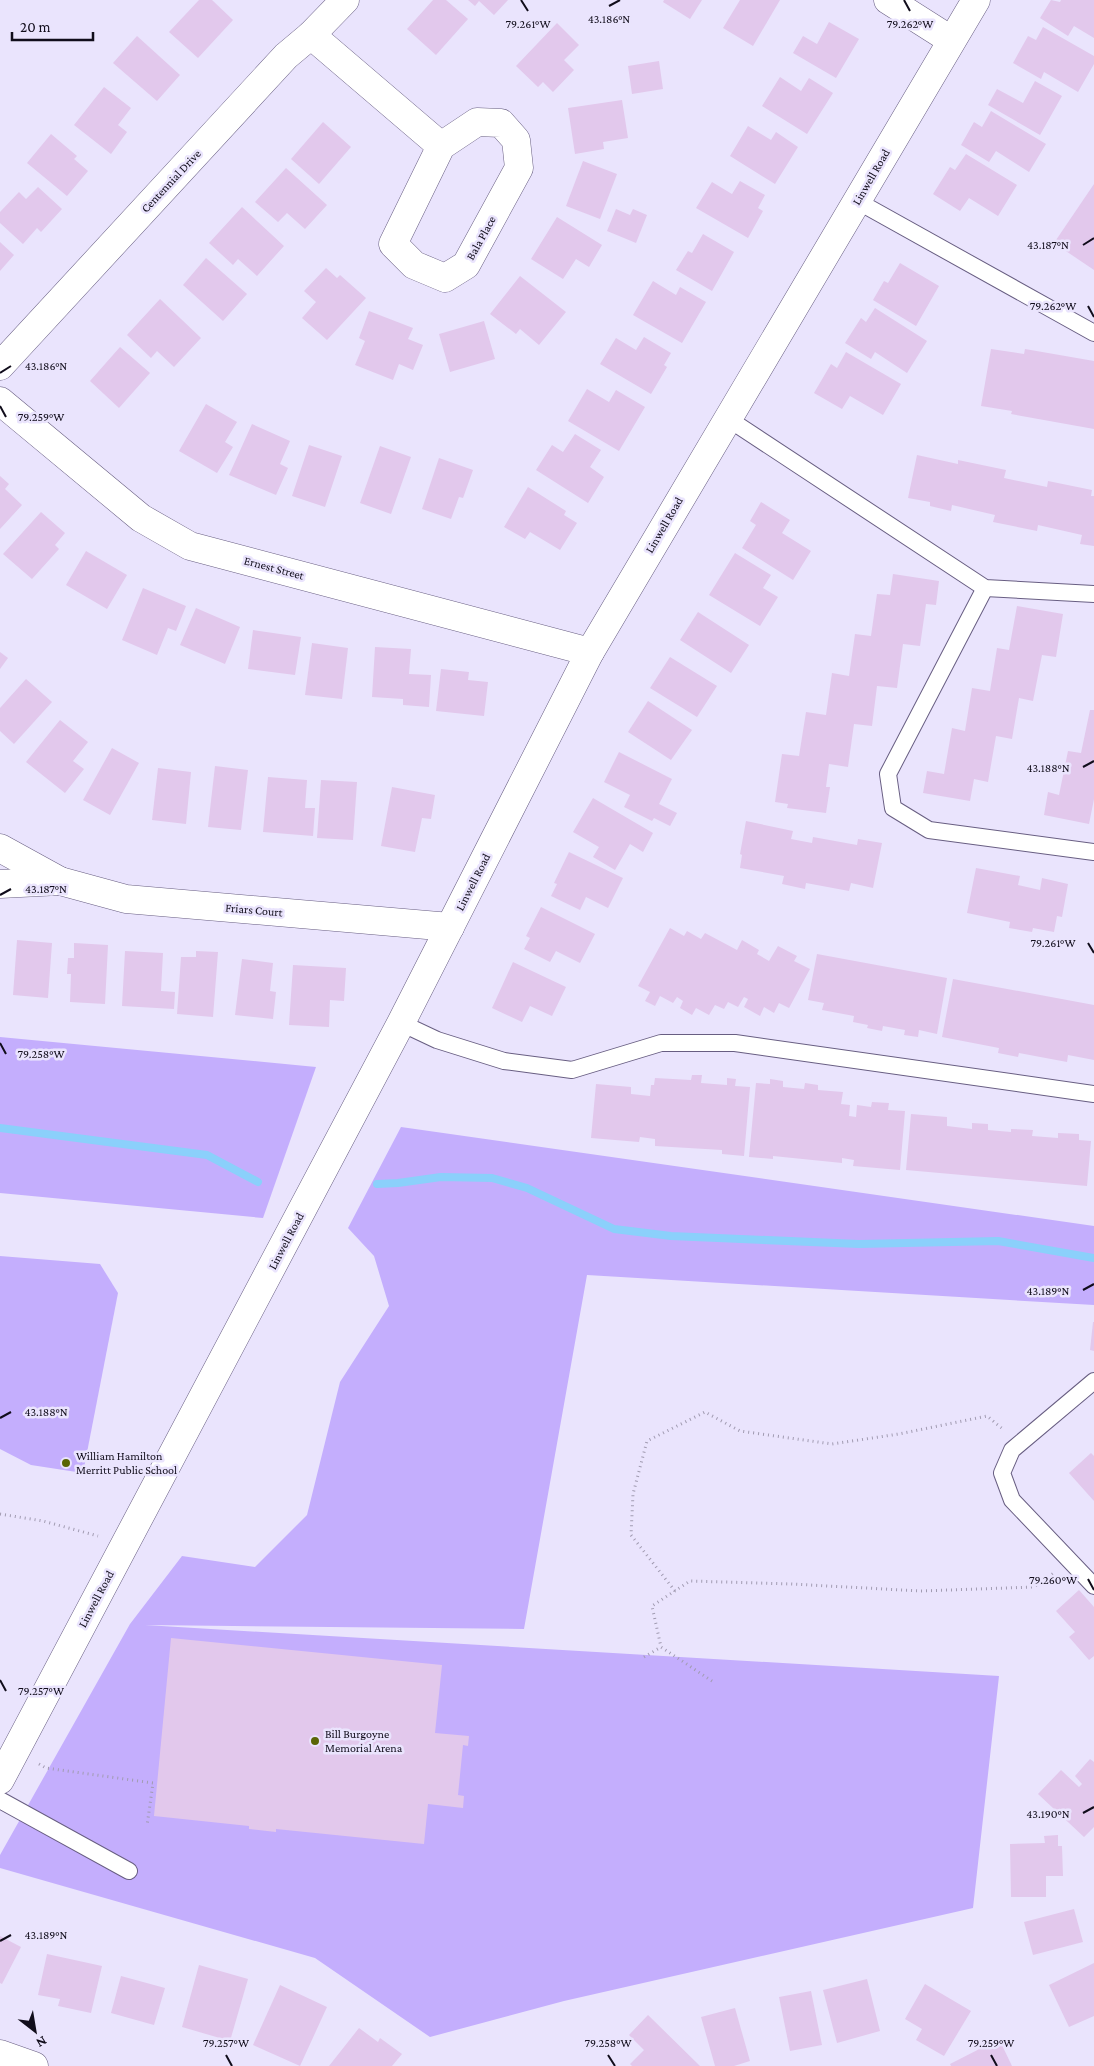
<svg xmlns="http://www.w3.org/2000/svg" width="1094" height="2066" font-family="'Crimson Pro',serif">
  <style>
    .green { fill: #c4aefd }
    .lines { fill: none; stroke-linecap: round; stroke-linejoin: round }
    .stream { stroke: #8bd0fb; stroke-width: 8 }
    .building { fill: #e2c8ec }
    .lane-casing { stroke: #685e82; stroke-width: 18 }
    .street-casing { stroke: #685e82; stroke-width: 29 }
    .secondary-casing { stroke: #685e82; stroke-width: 29 }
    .path { stroke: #a19bb1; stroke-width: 3; stroke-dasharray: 1 4; stroke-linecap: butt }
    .lane { stroke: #fff; stroke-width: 16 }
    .street { stroke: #fff; stroke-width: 28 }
    .secondary { stroke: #fff; stroke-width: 28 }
    .ticks { fill: none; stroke: #110d1b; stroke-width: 2 }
    .poi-dot { fill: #5a6505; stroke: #eae4fd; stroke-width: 2 }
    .labels { text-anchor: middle; stroke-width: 5; stroke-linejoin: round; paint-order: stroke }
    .street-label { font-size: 12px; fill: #110d1b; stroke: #eae4fd }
    .poi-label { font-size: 12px; fill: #110d1b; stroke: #eae4fd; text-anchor: start }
    .ticks-label { font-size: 12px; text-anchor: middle; fill: #110d1b; stroke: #eae4fd; stroke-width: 5; stroke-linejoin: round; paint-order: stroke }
  </style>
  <rect width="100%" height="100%" fill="#eae4fd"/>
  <g class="green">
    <path d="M0 1037 316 1067 263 1218 0 1193Z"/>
    <path d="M401 1127 1094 1226V1305L587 1275 524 1629 145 1625 999 1676 973 1908 564 2001 430 2037 315 1958 0 1868V1855L130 1624 182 1556 255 1567 307 1515 340 1382 389 1306 374 1256 348 1228Z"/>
    <path d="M0 1256 100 1264 118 1293 83 1473 31 1465 0 1449Z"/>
  </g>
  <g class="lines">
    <g class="stream">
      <path d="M0 1128 207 1155 258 1182"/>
      <path d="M377 1184 398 1183 441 1177 492 1178 527 1188 614 1229 671 1236 859 1244 998 1241 1094 1258"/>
    </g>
  </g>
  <g class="building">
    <path d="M199 0H212L233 20 198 58 169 32Z"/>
    <path d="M433 0H446L468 19 436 55 407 29Z"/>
    <path d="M468 0H508L494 15 479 1 475 6Z"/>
    <path d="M664 0H702L690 19 663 2Z"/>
    <path d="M740 0H780L753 46 723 28Z"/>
    <path d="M1051 0 1060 2 1061 0H1094V38L1074 26 1068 36 1040 18Z"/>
    <path d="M829 22 859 39 836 78 793 53 803 36 817 44Z"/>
    <path d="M557 23 579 45 564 60 574 70 553 92 543 82 538 87 516 66Z"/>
    <path d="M1043 27 1094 56V64L1078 92 1044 72 1041 79 1013 63 1028 36 1036 40Z"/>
    <path d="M137 36 180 75 157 101 113 63Z"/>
    <path d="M659 61 663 89 632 94 628 66Z"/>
    <path d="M780 77 801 91 809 78 833 93 807 134 762 106Z"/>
    <path d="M1035 81 1062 96 1040 135 988 105 997 89 1023 103Z"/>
    <path d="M104 87 131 108 118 125 127 132 111 154 74 125Z"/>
    <path d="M622 100 628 138 603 142 604 149 575 154 568 108Z"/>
    <path d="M991 111 1046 144 1029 172 996 151 989 162 961 145 974 122 982 127Z"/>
    <path d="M323 122 351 147 319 184 291 159Z"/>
    <path d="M748 126 771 140 776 132 798 147 775 184 730 156Z"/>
    <path d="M51 134 77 156 74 159 88 171 67 196 27 163Z"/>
    <path d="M966 154 1017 185 998 216 969 198 960 211 933 194 950 167 955 170Z"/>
    <path d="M583 161 617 174 600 219 566 206Z"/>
    <path d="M286 168 327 205 305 229 287 213 278 222 255 202Z"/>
    <path d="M740 181 765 195 758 208 763 211 748 238 696 208 712 182 732 194Z"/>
    <path d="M1094 184V270L1054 243Z"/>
    <path d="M38 187 62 209 41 232 37 228 23 244 0 223V212L19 192 26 199Z"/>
    <path d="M242 207 284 246 257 276 238 259 233 265 209 243Z"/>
    <path d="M616 209 630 215 633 209 647 215 636 243 607 231Z"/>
    <path d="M557 217 602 245 589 267 576 259 563 279 531 259Z"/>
    <path d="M703 234 734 252 712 291 676 270 688 251 692 253Z"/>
    <path d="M0 242 14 255 0 271Z"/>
    <path d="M206 258 247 294 223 321 183 285Z"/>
    <path d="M900 263 939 286 916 326 873 300 884 281 888 283Z"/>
    <path d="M326 268 337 278 340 275 366 298 327 340 302 318 316 302 304 291Z"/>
    <path d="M520 276 566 312 539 345 520 329 516 334 490 314Z"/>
    <path d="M653 281 676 295 680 287 706 302 682 343 633 315Z"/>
    <path d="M160 299 201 338 174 367 157 351 151 358 127 335Z"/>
    <path d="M875 308 927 341 907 373 875 352 871 359 845 343 861 318 866 322Z"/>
    <path d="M369 311 413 328 408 339 423 345 413 370 399 364 393 380 355 365 365 341 359 338Z"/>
    <path d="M484 321 495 359 450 372 439 334Z"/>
    <path d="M644 337 671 353 664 365 667 367 651 394 600 364 616 338 636 350Z"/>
    <path d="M120 347 150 373 119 408 90 381Z"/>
    <path d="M991 349 1024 354 1025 349 1094 361V429L1011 414 1012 411 981 406Z"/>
    <path d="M846 352 901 384 883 415 850 396 842 409 814 393 831 364 837 368Z"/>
    <path d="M587 389 609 402 616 390 645 407 619 451 568 421Z"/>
    <path d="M206 404 237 422 225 442 233 447 217 473 179 451Z"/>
    <path d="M252 424 290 441 280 464 288 468 276 495 229 475Z"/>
    <path d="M575 434 601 450 590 467 604 477 588 503 536 470 552 445 563 452Z"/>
    <path d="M309 445 342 456 325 507 292 496Z"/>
    <path d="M380 446 411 457 391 514 360 503Z"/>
    <path d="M917 455 958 464V460L1006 470 1004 478 1047 487 1048 481 1092 490 1091 496H1094V546L1080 544 1082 535 1038 525 1037 531 993 522 995 515 952 505 951 511 930 506V502L908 498Z"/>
    <path d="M439 458 473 470 463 498 459 497 451 519 422 509Z"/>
    <path d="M0 476 9 484 5 489 22 505 0 529Z"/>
    <path d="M528 487 566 511 564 515 577 523 560 550 530 532 525 539 504 527Z"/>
    <path d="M761 502 790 520 782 533 811 551 793 580 742 548 756 525 750 521Z"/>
    <path d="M41 512 65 533 55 545 59 549 32 579 3 554Z"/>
    <path d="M86 551 127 575 107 609 66 585Z"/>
    <path d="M735 553 771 575 763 588 778 597 760 626 709 595Z"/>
    <path d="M893 574 939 581 936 605 926 604 920 646 903 644 897 688 877 686 872 726 854 724 848 767 829 764 826 787H830L826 813 787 808 788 804 775 802 782 754 799 756 806 712 826 715 832 673 849 676 855 634 871 636 877 594 890 595Z"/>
    <path d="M143 588 186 606 176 631 168 628 157 655 122 640Z"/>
    <path d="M1017 606 1063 614 1056 657 1042 655 1033 701 1019 698 1012 739 996 736 988 782 974 779 970 801 923 793 927 771 944 774 952 728 965 731 972 688 990 691 997 648 1009 650Z"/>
    <path d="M196 608 240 627 225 664 180 645Z"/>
    <path d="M698 612 749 645 731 673 680 640Z"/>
    <path d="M253 630 301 637 295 675 248 669Z"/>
    <path d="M312 643 348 648 342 699 305 695Z"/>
    <path d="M375 647 411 649 409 674 431 675 429 707 403 705V699L372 697Z"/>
    <path d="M0 652 8 658 0 669Z"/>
    <path d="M670 657 717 686 697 717 650 688Z"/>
    <path d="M441 669 469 672 468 680 488 682 484 716 436 711Z"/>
    <path d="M26 679 52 702 14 744 0 731V708Z"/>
    <path d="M648 701 692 730 671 760 628 732Z"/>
    <path d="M1090 710H1094V799L1089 824 1044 815 1048 792 1059 795 1068 751 1081 753Z"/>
    <path d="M60 720 88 742 73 761 84 769 65 793 26 762Z"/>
    <path d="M112 748 139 763 110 815 83 800Z"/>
    <path d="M619 752 672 779 659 804 677 813 670 826 654 818 652 821 624 807 630 795 604 782Z"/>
    <path d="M215 766 248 770 241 830 208 827Z"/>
    <path d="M158 768 191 772 186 824 152 820Z"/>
    <path d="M268 777 307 780 305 808H315L313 836 263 832Z"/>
    <path d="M321 780 357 782 353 840 317 838Z"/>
    <path d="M392 787 435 795 431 819 422 818 415 852 381 846Z"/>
    <path d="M593 798 653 833 643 852 630 844 615 870 593 857 599 847 573 832Z"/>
    <path d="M746 821 793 831 791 839 812 843 813 837 857 845 858 839 882 843 873 888 851 883 849 891 806 883 805 889 782 884 784 876 740 868 742 855 740 854Z"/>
    <path d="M569 852 623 878 608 908 586 897 580 910 551 896 557 884 554 883Z"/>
    <path d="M976 868 1020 876 1018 885 1040 890 1042 878 1068 884 1062 917 1057 916 1054 932 1033 928 1032 932 1009 928 1010 922 967 913Z"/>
    <path d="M541 907 595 934 580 963 556 951 550 962 524 949 530 938 526 936Z"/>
    <path d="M670 928 684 936 687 931 701 939 705 933 737 950 742 940 759 950 757 954 769 961 778 946 797 956 794 961 810 969 789 1008 779 1003 774 1013 764 1007 760 1016 744 1007 748 999 744 997 738 1007 728 1002 724 1009 715 1005 709 1015 696 1008 692 1015 680 1008 683 1001 677 997 673 1003 660 996 655 1006 645 1001 650 992 638 986Z"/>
    <path d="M17 940 52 943 48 998 13 995Z"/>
    <path d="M74 943 108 945 105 1004 70 1002 71 974H67L68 958H74Z"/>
    <path d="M125 951 163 953 161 991 175 992 174 1009 122 1006Z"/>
    <path d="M196 951 218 952 213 1017 177 1014 181 957H196Z"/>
    <path d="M817 954 947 978 937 1034 919 1030 918 1037 904 1035 905 1030 883 1026 882 1031 867 1028 868 1025 853 1022 854 1016 822 1010 824 1003 808 1000Z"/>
    <path d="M242 959 273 963 270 991 276 992 273 1019 235 1015Z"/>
    <path d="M513 962 566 987 552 1016 530 1006 522 1022 492 1008Z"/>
    <path d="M293 965 346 968 344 1001 330 1000 329 1027 289 1025Z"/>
    <path d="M953 979 1094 1005V1060L1068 1055 1067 1062 1019 1053 1018 1057 998 1053 999 1048 942 1037Z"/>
    <path d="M692 1075H702L701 1083 727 1085V1078L736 1079 735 1086 750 1087 744 1156 722 1154V1150L655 1146V1139L640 1137 639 1142 591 1138 596 1084 631 1087V1094L650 1096 651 1085H654L655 1078 691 1080Z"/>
    <path d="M770 1079 783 1081V1087L804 1089 805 1083 818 1085V1090L843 1092 841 1104 850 1105 849 1116 856 1117 857 1105 871 1107 872 1102 889 1103 888 1110 905 1111 900 1170 853 1166 854 1160 842 1158V1163L773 1156V1159L749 1157 756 1083 770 1084Z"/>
    <path d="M911 1114 947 1117V1126L972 1129V1123L988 1124V1130L1011 1132V1129L1033 1130 1032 1136 1058 1138V1133L1079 1134V1140L1091 1141 1087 1186 906 1170Z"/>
    <path d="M1093 1322H1094V1351L1090 1350Z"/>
    <path d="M1091 1453 1094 1456V1501L1069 1473Z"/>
    <path d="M1079 1590 1094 1607V1656L1089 1660 1069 1637 1075 1632 1056 1611Z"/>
    <path d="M171 1638 442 1665 435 1733 469 1736 468 1746 463 1745 458 1795 464 1796 463 1808 428 1804 424 1844 276 1829V1832L249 1829V1826L154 1816Z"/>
    <path d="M1090 1759 1094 1762V1827L1084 1837 1038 1794 1061 1770 1079 1787 1082 1784 1075 1776Z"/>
    <path d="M1058 1835V1846H1062L1063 1876H1046V1897H1011L1010 1844 1045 1843 1044 1836Z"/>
    <path d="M1074 1909 1083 1942 1033 1955 1024 1922Z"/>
    <path d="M0 1936 21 1947 2 1984 0 1983Z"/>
    <path d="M47 1954 102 1966 91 2013 58 2006 60 1999 38 1995Z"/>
    <path d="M1094 1963V2016L1069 2027 1049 1985Z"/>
    <path d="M199 1965 248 1979 230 2041 182 2027Z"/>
    <path d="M121 1976 165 1988 154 2025 111 2013Z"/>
    <path d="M867 1979 880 2031 837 2043 823 1990Z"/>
    <path d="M925 1984 971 2011 944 2056 916 2040 922 2029 905 2019Z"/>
    <path d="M280 1985 327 2007 300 2066 253 2045Z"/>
    <path d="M811 1991 822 2045 790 2051 779 1997Z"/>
    <path d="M735 2008 750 2061 734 2066H715L701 2017Z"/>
    <path d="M648 2015 700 2066H632L630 2064 644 2050 629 2035Z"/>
    <path d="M359 2028 378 2042 380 2038 402 2054 392 2066H329Z"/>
    <path d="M999 2039 1012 2066H951L950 2064Z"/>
  </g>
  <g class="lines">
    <defs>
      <g id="lane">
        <path d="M857 201 1094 333"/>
        <path d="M727 418 985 588 1094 594"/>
        <path d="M985 588 888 774 893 808 929 830 1094 852"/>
        <path d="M401 1023 437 1040 504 1061 572 1070 661 1043H735L1094 1094"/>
        <path d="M1094 1381 1012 1450 1002 1473 1012 1500 1094 1586"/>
        <path d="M0 1800 129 1871"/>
      </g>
      <g id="street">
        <path d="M888 0 951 40"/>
        <path d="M311 35 441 146 393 244 414 265 445 278 466 265 519 168 516 140 501 123 477 122 441 146"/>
        <path d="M0 366 286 56 311 35 345 0"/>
        <path d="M0 401 141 518 190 546 590 652"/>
        <path d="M0 848 60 881 126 899 450 927"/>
        <path d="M0 884 60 881"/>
        <path d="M0 2054 34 2066"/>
      </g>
      <path id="secondary" d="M0 1780 401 1023 590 652 976 0"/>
    </defs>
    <use href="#lane" class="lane-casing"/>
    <use href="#street" class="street-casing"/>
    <use href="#secondary" class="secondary-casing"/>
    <g class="path">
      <path d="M0 1514 43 1521 98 1536"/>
      <path d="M675 1591 631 1535 633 1494 647 1441 705 1412 740 1431 832 1444 899 1434 987 1416 1004 1430"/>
      <path d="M644 1657 661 1647"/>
      <path d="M712 1681 661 1647 652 1606 690 1581 791 1584 921 1591 1034 1587 1054 1573"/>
      <path d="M39 1764 46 1768 153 1783 147 1826"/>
    </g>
    <use href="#lane" class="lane"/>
    <use href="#street" class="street"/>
    <use href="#secondary" class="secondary"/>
  </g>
  <path class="ticks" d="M521 0 528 11M904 0 910 11M609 6 620 0M1083 245 1094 238M1088 306 1094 317M0 373 11 366M0 406 6 417M1083 767 1094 761M0 895 11 889M1088 943 1094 953M0 1043 6 1054M1083 1290 1094 1284M0 1418 11 1412M1088 1579 1094 1590M0 1680 6 1691M1083 1813 1094 1807M0 1941 11 1935M226 2055 232 2066M608 2055 615 2066M991 2055 997 2066"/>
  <g class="poi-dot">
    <circle cx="66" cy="1463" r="5"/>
    <circle cx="315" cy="1741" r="5"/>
  </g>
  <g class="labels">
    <g class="street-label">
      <text transform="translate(871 177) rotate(-60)" y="4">Linwell Road</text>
      <text transform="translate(171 181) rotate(-47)" y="4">Centennial Drive</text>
      <text transform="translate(481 238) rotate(-61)" y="4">Bala Place</text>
      <text transform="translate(664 525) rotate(-60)" y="4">Linwell Road</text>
      <text transform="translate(274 568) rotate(15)" y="4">Ernest Street</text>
      <text transform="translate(473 882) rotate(-63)" y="4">Linwell Road</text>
      <text transform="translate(254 910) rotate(5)" y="4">Friars Court</text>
      <text transform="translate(286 1241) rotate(-62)" y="4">Linwell Road</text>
      <text transform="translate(96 1599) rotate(-62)" y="4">Linwell Road</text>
    </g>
    <g class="poi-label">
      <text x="76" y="1460">William Hamilton<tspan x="76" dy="14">Merritt Public School</tspan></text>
      <text x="325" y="1738">Bill Burgoyne<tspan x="325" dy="14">Memorial Arena</tspan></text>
    </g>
  </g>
  <g class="ticks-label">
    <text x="609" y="23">43.186°N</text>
    <text x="528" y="28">79.261°W</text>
    <text x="910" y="28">79.262°W</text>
    <text x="1048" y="249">43.187°N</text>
    <text x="1053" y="310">79.262°W</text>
    <text x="46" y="370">43.186°N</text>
    <text x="41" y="421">79.259°W</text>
    <text x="1048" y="772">43.188°N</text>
    <text x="46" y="893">43.187°N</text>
    <text x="1053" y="947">79.261°W</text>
    <text x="41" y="1058">79.258°W</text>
    <text x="1048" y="1295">43.189°N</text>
    <text x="46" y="1416">43.188°N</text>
    <text x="1053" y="1584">79.260°W</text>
    <text x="41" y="1695">79.257°W</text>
    <text x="1048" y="1818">43.190°N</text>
    <text x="46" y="1939">43.189°N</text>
    <text x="226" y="2047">79.257°W</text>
    <text x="608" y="2047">79.258°W</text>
    <text x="991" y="2047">79.259°W</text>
  </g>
  <g transform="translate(35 2031) rotate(149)" stroke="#eae4fd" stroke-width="4" paint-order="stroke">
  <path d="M0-4L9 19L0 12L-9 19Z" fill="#110d1b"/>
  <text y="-8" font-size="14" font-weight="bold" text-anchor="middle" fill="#110d1b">N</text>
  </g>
  <path d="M12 32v8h81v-8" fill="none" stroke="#110d1b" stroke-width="2.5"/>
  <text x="20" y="32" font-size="15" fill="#110d1b" stroke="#eae4fd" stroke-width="4" paint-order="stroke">20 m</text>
</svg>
